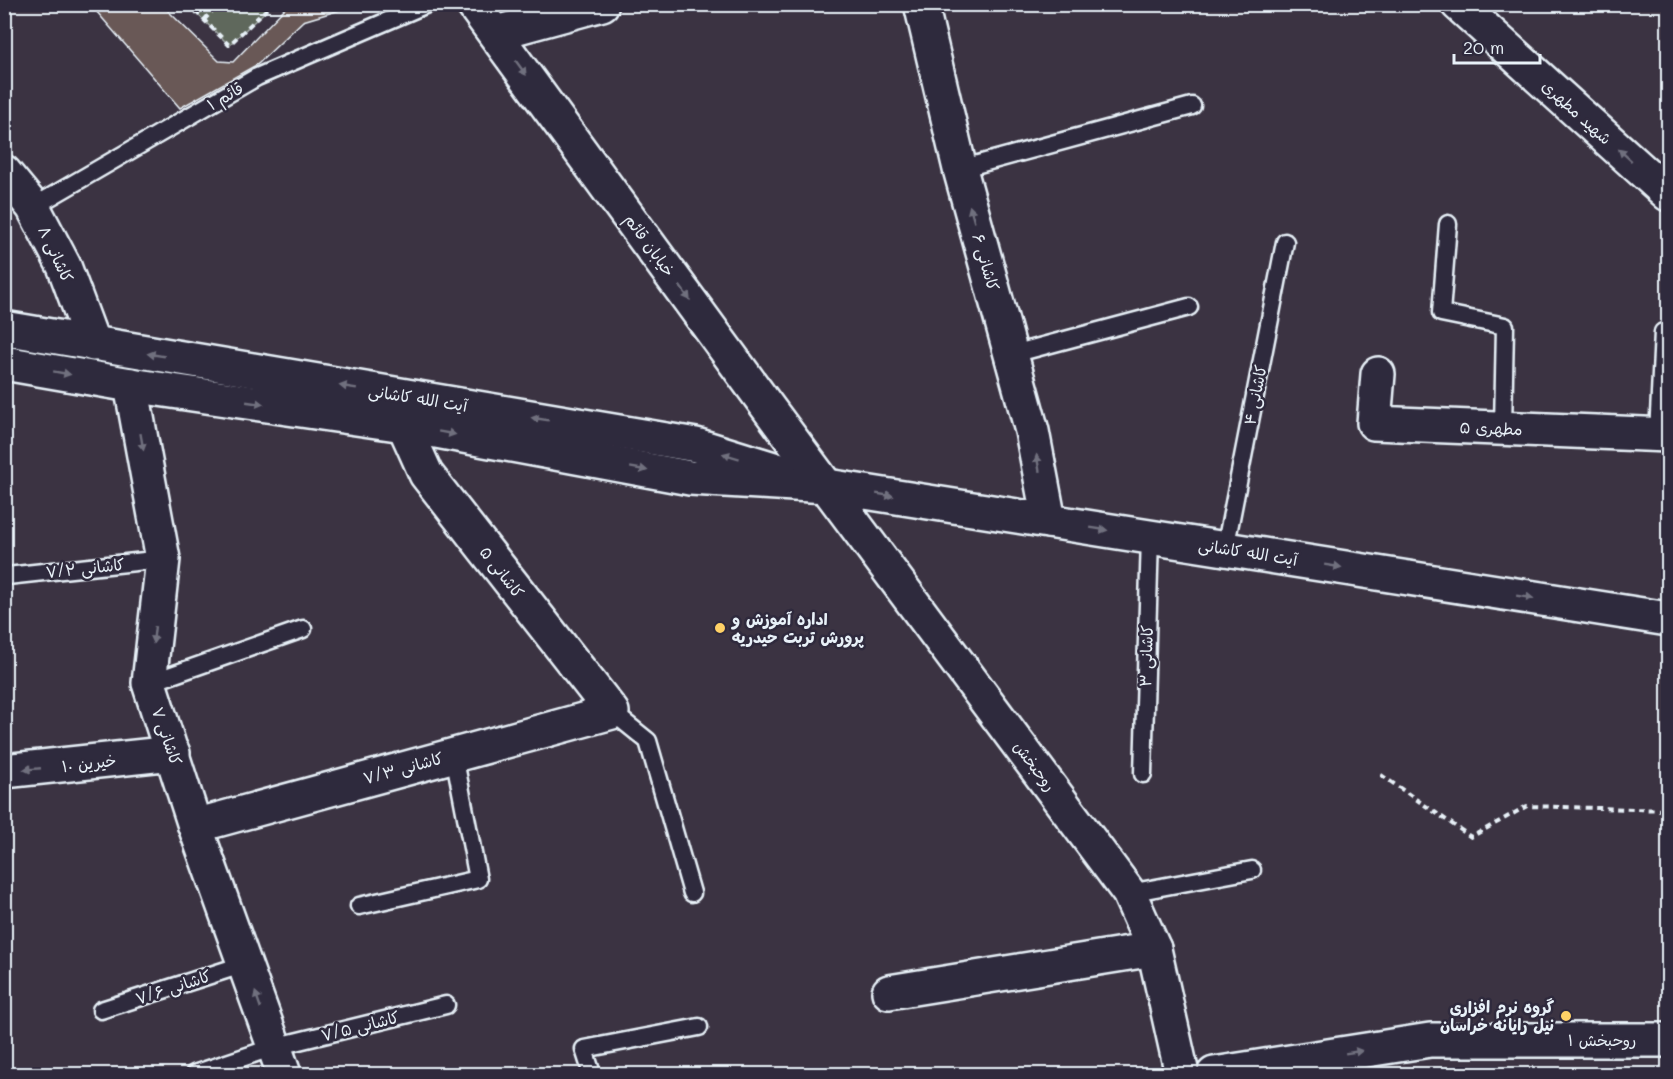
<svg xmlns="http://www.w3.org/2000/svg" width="1673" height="1079" font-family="Mali,'Playpen Sans Arabic',sans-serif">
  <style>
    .green { fill: #5f675b; stroke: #a4acaa; stroke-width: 1.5 }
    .building { fill: #695957; stroke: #e8f1f8; stroke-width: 1.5 }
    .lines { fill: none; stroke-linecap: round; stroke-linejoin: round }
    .service-casing { stroke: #e8f1f8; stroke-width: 21 }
    .minor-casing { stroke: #e8f1f8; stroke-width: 38 }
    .tertiary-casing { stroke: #e8f1f8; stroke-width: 38 }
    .secondary-casing { stroke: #e8f1f8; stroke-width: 38 }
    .path { stroke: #e8f1f8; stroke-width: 4; stroke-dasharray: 6 4.5; stroke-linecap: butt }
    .service { stroke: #2f2a3d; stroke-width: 16 }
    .minor { stroke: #2f2a3d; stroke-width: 33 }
    .tertiary { stroke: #2f2a3d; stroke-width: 33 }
    .secondary { stroke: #2f2a3d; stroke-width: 33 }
    .oneway { fill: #70707e }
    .poi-dot { fill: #ffd166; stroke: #2f2a3d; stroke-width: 2 }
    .labels { text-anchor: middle; stroke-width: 5; stroke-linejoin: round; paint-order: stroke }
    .street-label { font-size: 16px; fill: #e8f1f8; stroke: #2f2a3d }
    .poi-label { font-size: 16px; font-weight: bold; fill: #e8f1f8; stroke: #2f2a3d; text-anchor: start }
  </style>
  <rect width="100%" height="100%" fill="#3b3342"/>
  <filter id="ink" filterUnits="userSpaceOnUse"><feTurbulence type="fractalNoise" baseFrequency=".0167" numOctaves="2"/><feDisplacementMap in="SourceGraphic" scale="12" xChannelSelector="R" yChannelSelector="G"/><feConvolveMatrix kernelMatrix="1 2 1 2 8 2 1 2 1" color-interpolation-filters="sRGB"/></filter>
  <g filter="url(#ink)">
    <path class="green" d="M188 5H272L229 45Z"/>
    <path class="building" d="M90 4H161L219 61 233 62 289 4H360L303 21 258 64 180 108Z"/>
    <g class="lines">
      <defs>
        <g id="service">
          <path d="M960 169 1192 106"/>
          <path d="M33 207 257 77 427 4"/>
          <path d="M1448 224 1441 313 1505 326 1503 428"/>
          <path d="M1013 354 1189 307"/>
          <path d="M1658 435 1663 332 1668 331"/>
          <path d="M1225 549 1285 242"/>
          <path d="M7 576 163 559"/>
          <path d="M149 683 303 629"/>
          <path d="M612 712 648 741 692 893"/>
          <path d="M1143 774 1150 537"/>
          <path d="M1129 893 1252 870"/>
          <path d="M359 906 478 879 454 755"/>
          <path d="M101 1010 245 964"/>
          <path d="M194 1074 274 1047 446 1005"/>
          <path d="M592 1074 584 1049 699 1027"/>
        </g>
        <g id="minor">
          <path d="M921 4 960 169 1032 431 1049 521"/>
          <path d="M496 33 602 4"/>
          <path d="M4 172 33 207 64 266 93 344"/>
          <path d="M1378 374 1374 423 1668 435"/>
          <path d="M131 385 163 559 149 683 195 826 284 1074"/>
          <path d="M4 771 173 753"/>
          <path d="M195 826 612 712 426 474 404 425"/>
          <path d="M889 992 1154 949"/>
          <path d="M1214 1074 1430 1040H1668"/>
        </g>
        <path id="tertiary" d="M473 4 769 409 1129 893 1154 949 1182 1074"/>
        <g id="secondary">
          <path d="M1458 4 1668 194"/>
          <path d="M4 328 696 445 780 471"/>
          <path d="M4 363 131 385 404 425 690 478 827 486 1668 619"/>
        </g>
      </defs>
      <use href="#service" class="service-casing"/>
      <use href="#minor" class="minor-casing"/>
      <use href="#tertiary" class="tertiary-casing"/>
      <use href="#secondary" class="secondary-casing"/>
      <g class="path">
        <path d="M188 4 229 45 272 4"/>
        <path d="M204 20 219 4"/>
        <path d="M1381 775 1471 837 1527 806 1668 810"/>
      </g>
      <use href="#service" class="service"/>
      <use href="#minor" class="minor"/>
      <use href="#tertiary" class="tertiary"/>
      <use href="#secondary" class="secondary"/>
    </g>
    <defs><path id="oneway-solid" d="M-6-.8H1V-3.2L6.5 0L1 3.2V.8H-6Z" transform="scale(1.5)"/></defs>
    <g class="oneway">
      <use href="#oneway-solid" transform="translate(521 68) rotate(54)"/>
      <use href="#oneway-solid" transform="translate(1625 155) rotate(-138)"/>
      <use href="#oneway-solid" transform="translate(972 214) rotate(-106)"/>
      <use href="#oneway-solid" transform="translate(685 293) rotate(54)"/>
      <use href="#oneway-solid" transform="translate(156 355) rotate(-171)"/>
      <use href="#oneway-solid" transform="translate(62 373) rotate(10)"/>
      <use href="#oneway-solid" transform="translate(348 387) rotate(-171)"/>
      <use href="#oneway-solid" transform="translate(255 403) rotate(8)"/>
      <use href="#oneway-solid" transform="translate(540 419) rotate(-171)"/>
      <use href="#oneway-solid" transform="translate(447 433) rotate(10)"/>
      <use href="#oneway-solid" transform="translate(142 442) rotate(80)"/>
      <use href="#oneway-solid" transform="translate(731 456) rotate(-163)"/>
      <use href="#oneway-solid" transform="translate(1038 463) rotate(-100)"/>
      <use href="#oneway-solid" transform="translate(639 469) rotate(10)"/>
      <use href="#oneway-solid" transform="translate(885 495) rotate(9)"/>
      <use href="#oneway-solid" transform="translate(1099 529) rotate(9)"/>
      <use href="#oneway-solid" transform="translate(1333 566) rotate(9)"/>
      <use href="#oneway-solid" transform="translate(1525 597) rotate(9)"/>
      <use href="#oneway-solid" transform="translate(154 635) rotate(96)"/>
      <use href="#oneway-solid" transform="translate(32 769) rotate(175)"/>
      <use href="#oneway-solid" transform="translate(258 1000) rotate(-109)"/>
      <use href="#oneway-solid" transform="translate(1354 1052) rotate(-9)"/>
    </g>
  </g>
  <g class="poi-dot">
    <circle cx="720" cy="628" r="6"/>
    <circle cx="1566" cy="1016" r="6"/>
  </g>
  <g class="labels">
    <g class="street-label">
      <text transform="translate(225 96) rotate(-30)" y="6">قائم ۱</text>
      <text transform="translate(1577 112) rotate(42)" y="6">شهید مطهری</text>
      <text transform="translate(650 245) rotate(54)" y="6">خیابان قائم</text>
      <text transform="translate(56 254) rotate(65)" y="6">کاشانی ۸</text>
      <text transform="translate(986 262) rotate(74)" y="6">کاشانی ۶</text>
      <text transform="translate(1255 395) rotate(-79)" y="6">کاشانی ۴</text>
      <text transform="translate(418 398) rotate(9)" y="6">آیت الله کاشانی</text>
      <text transform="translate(1491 428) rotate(2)" y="6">مطهری ۵</text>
      <text transform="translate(1248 552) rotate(9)" y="6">آیت الله کاشانی</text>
      <text transform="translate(85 568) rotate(-6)" y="6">کاشانی ۷/۲</text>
      <text transform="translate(502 572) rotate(52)" y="6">کاشانی ۵</text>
      <text transform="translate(1146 656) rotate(-88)" y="6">کاشانی ۳</text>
      <text transform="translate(167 736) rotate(71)" y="6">کاشانی ۷</text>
      <text transform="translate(89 763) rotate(-7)" y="6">خیرین ۱۰</text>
      <text transform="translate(1035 766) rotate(53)" y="6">روحبخش</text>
      <text transform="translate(403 768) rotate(-15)" y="6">کاشانی ۷/۳</text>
      <text transform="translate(173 987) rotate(-18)" y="6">کاشانی ۷/۶</text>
      <text transform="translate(360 1026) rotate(-14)" y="6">کاشانی ۷/۵</text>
      <text x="1602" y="1046">روحبخش ۱</text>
    </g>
    <g class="poi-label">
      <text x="732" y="625">اداره آموزش و<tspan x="732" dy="18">پرورش تربت حیدریه</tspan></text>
      <text x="1554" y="1013" text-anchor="end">گروه نرم افزاری<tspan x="1554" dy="18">نیل رایانه خراسان</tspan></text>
    </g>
  </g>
  <rect width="1673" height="1079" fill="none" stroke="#2f2a3d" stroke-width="24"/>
  <rect x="12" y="12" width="1649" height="1055" fill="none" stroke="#e8f1f8" stroke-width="2" filter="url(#ink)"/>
  <path d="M1454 54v9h86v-9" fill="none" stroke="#e8f1f8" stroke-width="3"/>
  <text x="1463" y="54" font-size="18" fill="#e8f1f8" stroke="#2f2a3d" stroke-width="4.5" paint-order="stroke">20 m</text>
</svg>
